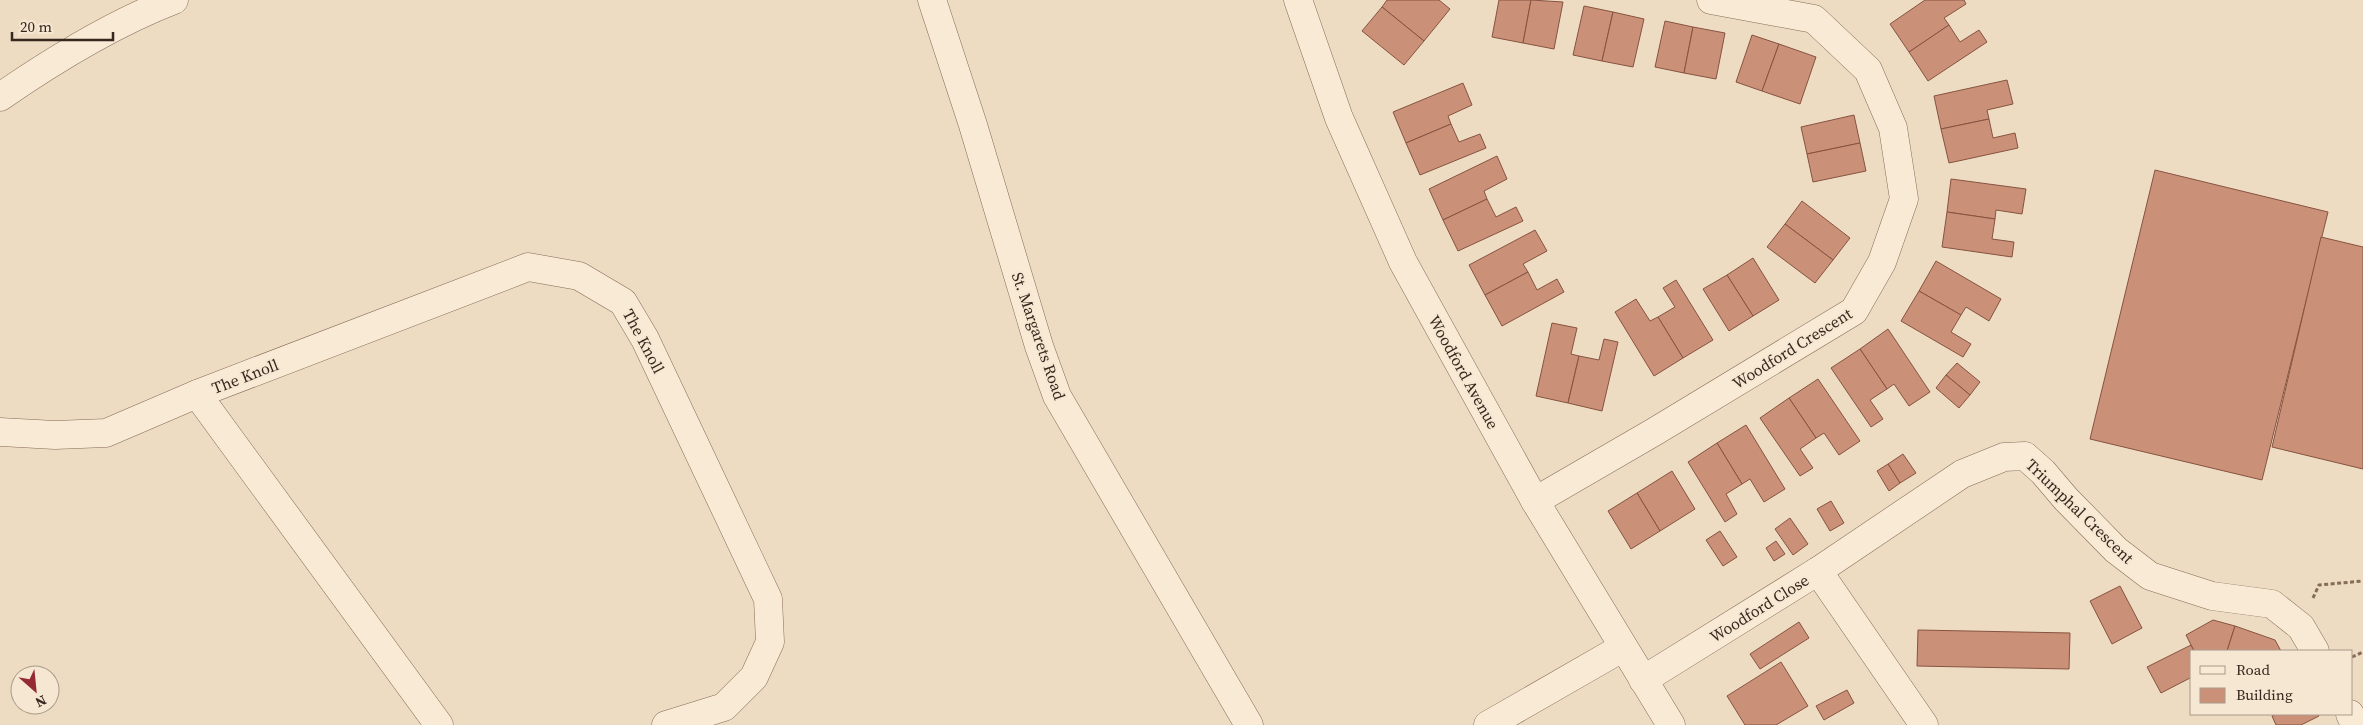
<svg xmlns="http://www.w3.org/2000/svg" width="2363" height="725" font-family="'Source Serif 4',serif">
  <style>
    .building { fill: #cb9178; stroke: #865340 }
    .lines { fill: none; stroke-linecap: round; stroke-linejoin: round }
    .minor-casing { stroke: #876c59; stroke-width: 29 }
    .path { stroke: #876c59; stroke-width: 3; stroke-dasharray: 4 2.5; stroke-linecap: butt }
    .minor { stroke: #f8ead5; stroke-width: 28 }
    .labels { text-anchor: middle; stroke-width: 4; stroke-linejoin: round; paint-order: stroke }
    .street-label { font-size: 16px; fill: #37271e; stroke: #f5e7d1 }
  </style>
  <rect width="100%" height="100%" fill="#eddbc2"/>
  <g class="building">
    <path d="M1387 0H1439L1450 9 1424 41 1382 7Z"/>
    <path d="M1499 0H1531L1523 43 1492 37Z"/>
    <path d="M1531 0 1563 2 1554 49 1523 43Z"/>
    <path d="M1925 0H1964L1966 4 1944 18 1949 25 1909 52 1890 24Z"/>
    <path d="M1584 6 1613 12 1602 61 1573 55Z"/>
    <path d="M1382 7 1424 41 1404 65 1362 31Z"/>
    <path d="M1613 12 1644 19 1633 67 1602 61Z"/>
    <path d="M1665 21 1693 27 1684 73 1655 67Z"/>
    <path d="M1949 25 1960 42 1979 30 1987 42 1928 81 1909 52Z"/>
    <path d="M1693 27 1725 33 1716 79 1684 73Z"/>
    <path d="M1752 35 1779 44 1762 91 1736 82Z"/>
    <path d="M1779 44 1816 57 1800 104 1762 91Z"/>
    <path d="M2007 80 2013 104 1987 110 1989 119 1941 129 1934 96Z"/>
    <path d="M1463 83 1472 105 1448 116 1451 124 1406 143 1393 112Z"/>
    <path d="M1854 115 1860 143 1807 154 1801 127Z"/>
    <path d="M1989 119 1993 138 2015 133 2018 148 1949 163 1941 129Z"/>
    <path d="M1451 124 1459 142 1480 134 1486 148 1420 175 1406 143Z"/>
    <path d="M1860 143 1866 171 1813 182 1807 154Z"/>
    <path d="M1497 156 1507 179 1484 191 1487 199 1443 220 1429 189Z"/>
    <path d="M2155 170 2328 212 2262 480 2090 439Z"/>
    <path d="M1951 179 2026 189 2022 214 1996 210 1995 219 1947 212Z"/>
    <path d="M1487 199 1496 217 1516 207 1523 221 1458 251 1443 220Z"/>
    <path d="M1802 201 1850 238 1833 260 1785 224Z"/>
    <path d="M1947 212 1995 219 1992 239 2014 242 2012 257 1942 247Z"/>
    <path d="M1785 224 1833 260 1815 283 1767 247Z"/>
    <path d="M1535 230 1547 251 1523 264 1528 272 1485 295 1469 265Z"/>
    <path d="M2321 237 2363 247V469L2272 447Z"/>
    <path d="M1753 258 1779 300 1753 316 1727 275Z"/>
    <path d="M1936 261 2001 299 1989 321 1966 307 1961 315 1919 291Z"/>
    <path d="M1528 272 1537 290 1557 279 1564 292 1502 326 1485 295Z"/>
    <path d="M1727 275 1753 316 1729 331 1703 289Z"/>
    <path d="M1676 280 1713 340 1683 358 1658 317 1675 307 1663 288Z"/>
    <path d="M1919 291 1961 315 1951 332 1971 344 1963 357 1901 321Z"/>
    <path d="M1636 299 1650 321 1658 317 1683 358 1654 376 1615 312Z"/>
    <path d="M1552 323 1577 328 1571 354 1579 356 1568 403 1536 396Z"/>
    <path d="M1888 329 1930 392 1909 406 1894 384 1887 389 1860 349Z"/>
    <path d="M1604 339 1618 342 1602 411 1568 403 1579 356 1599 360Z"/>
    <path d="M1860 349 1887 389 1870 400 1883 419 1871 427 1831 368Z"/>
    <path d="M1957 363 1980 382 1970 395 1946 375Z"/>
    <path d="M1946 375 1970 395 1959 408 1936 388Z"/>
    <path d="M1818 379 1860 441 1839 455 1824 433 1816 438 1789 398Z"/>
    <path d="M1789 398 1816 438 1800 449 1813 468 1800 476 1760 418Z"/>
    <path d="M1746 425 1785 489 1764 502 1750 479 1742 484 1717 443Z"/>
    <path d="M1717 443 1742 484 1726 494 1737 514 1725 522 1688 462Z"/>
    <path d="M1903 454 1916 473 1900 483 1888 464Z"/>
    <path d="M1888 464 1900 483 1889 491 1877 471Z"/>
    <path d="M1672 471 1695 509 1660 531 1637 493Z"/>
    <path d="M1637 493 1660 531 1631 549 1608 511Z"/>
    <path d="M1831 501 1844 523 1830 531 1817 509Z"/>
    <path d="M1790 518 1808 544 1793 555 1775 529Z"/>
    <path d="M1720 531 1737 557 1723 566 1706 540Z"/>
    <path d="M1776 541 1785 554 1774 561 1766 548Z"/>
    <path d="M2120 586 2142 628 2112 644 2090 601Z"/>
    <path d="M2213 620 2235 626 2227 651H2194L2186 635Z"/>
    <path d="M1799 622 1809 638 1760 669 1750 654Z"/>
    <path d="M2235 626 2275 640 2281 651H2227Z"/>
    <path d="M1918 630 2070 633 2069 669 1917 666Z"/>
    <path d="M2191 645 2194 651H2192V677L2161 693 2147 667Z"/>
    <path d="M1781 662 1808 706 1776 725H1745L1727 696Z"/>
    <path d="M1847 690 1854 703 1824 720 1816 706Z"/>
    <path d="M2276 714H2318L2319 716 2301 725H2276L2272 716Z"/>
  </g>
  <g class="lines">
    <defs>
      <g id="minor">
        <path d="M932 0 973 125 1039 346 1057 396 1249 725"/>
        <path d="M1298 0 1339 118 1403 262 1535 501 1671 725"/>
        <path d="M0 97C55 59 112 24 174 0"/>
        <path d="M197 394 439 725"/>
        <path d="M0 432 55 435 106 433 197 394 528 267 579 276 623 302 645 339 768 599 770 642 754 677 724 707 666 725"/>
        <path d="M1535 501 1654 432 1854 311 1882 262 1904 199 1893 128 1868 70 1814 19 1711 0"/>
        <path d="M1818 571 1924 725"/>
        <path d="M1643 680 1818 571 1962 474 2004 457 2025 456 2043 472 2066 499 2116 550 2150 576 2212 596 2272 604 2301 627 2315 651"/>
        <path d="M2350 714 2355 725"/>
        <path d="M1488 725 1622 648"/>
      </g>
    </defs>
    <use href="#minor" class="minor-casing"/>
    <g class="path">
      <path d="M2313 598 2319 585 2363 581"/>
      <path d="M2352 657 2363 652"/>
    </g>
    <use href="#minor" class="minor"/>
  </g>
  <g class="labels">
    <g class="street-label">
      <text transform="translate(1039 336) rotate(71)" y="6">St. Margarets Road</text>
      <text transform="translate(644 341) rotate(62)" y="6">The Knoll</text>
      <text transform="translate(1792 348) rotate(-32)" y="6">Woodford Crescent</text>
      <text transform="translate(1464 372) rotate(61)" y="6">Woodford Avenue</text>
      <text transform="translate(245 376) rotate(-21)" y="6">The Knoll</text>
      <text transform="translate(2080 511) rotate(44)" y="6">Triumphal Crescent</text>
      <text transform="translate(1759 608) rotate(-32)" y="6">Woodford Close</text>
    </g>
  </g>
  <rect x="2190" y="650" width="162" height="65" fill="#f5e7d1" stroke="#a99a89"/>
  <rect x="2200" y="666" width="25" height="8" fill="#f8ead5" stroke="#a99a89"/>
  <text x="2236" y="675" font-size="15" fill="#37271e">Road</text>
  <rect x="2200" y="688" width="25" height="15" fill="#cb9178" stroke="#a99a89"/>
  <text x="2236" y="700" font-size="15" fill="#37271e">Building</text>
  <g transform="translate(35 690) rotate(153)"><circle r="24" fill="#f5e7d1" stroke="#a99a89"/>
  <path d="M0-4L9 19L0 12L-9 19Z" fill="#952a37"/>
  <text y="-8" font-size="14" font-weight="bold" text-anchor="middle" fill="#37271e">N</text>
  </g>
  <path d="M12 32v8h101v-8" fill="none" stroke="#37271e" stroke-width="2.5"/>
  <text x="20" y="32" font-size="15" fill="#37271e" stroke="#f5e7d1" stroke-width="4" paint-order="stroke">20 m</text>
</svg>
